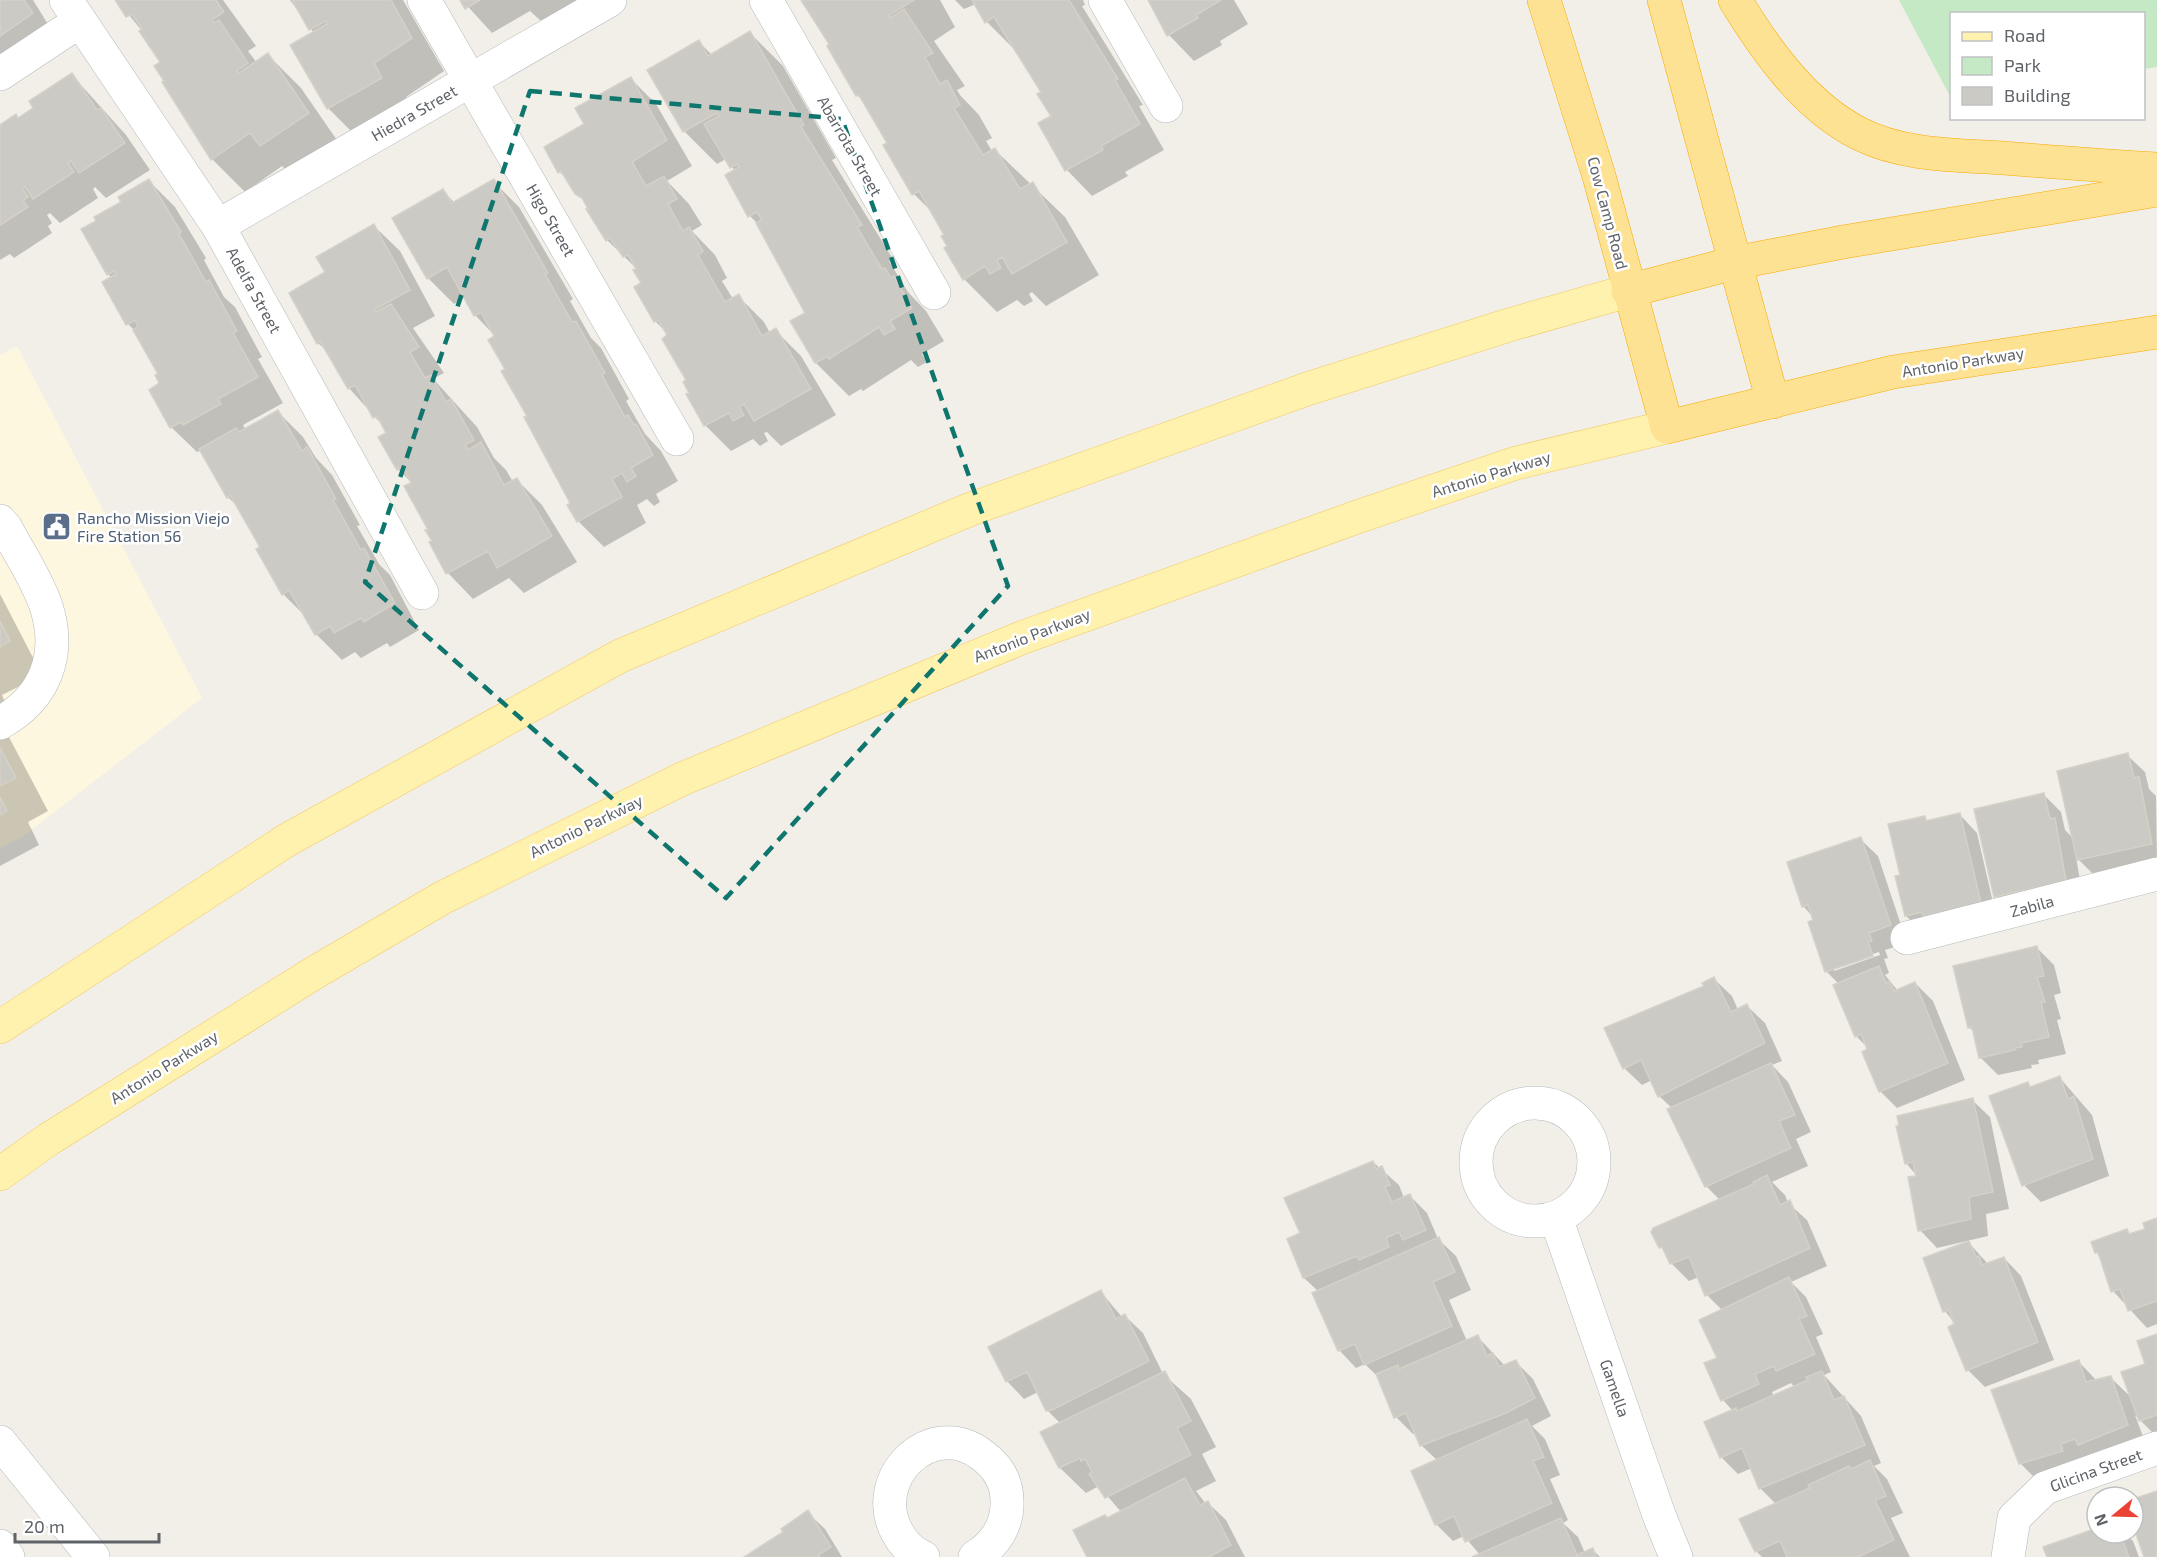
<svg xmlns="http://www.w3.org/2000/svg" width="2157" height="1557" font-family="'Exo 2',sans-serif">
  <style>
    .commercial { fill: #fef7e0 }
    .green { fill: #c5e8c5 }
    .shadow { fill: #0003; fill-rule: evenodd }
    .building { fill: #cccac5; stroke: #d6d1c6; stroke-width: 1.5 }
    .lines { fill: none; stroke-linecap: round; stroke-linejoin: round }
    .minor-casing { stroke: #b5b8bc; stroke-width: 34 }
    .major-casing { stroke: #f2c960; stroke-width: 34 }
    .highway-casing { stroke: #f9ab00; stroke-width: 34 }
    .minor { stroke: #fff; stroke-width: 33 }
    .major { stroke: #fff2af; stroke-width: 33 }
    .highway { stroke: #fde293; stroke-width: 33 }
    .marked { fill: none; stroke: #0f766e; stroke-width: 4.5; stroke-dasharray: 12 8; stroke-linejoin: round }
    .labels { text-anchor: middle; stroke-width: 5; stroke-linejoin: round; paint-order: stroke }
    .street-label { font-size: 16px; fill: #5f6368; stroke: #fff }
    .service-label { font-size: 16px; fill: #4e5e75; stroke: #fff; text-anchor: start }
  </style>
  <rect width="100%" height="100%" fill="#f1efe8"/>
  <path class="commercial" d="M17 346 202 698 22 837 0 848V355Z"/>
  <path class="green" d="M1899 0H2157V67L2144 69V14H1952L1951 98Z"/>
  <g class="shadow">
    <path d="M0 0H33L57 39 0 85Z"/>
    <path d="M117 0H223L256 46 248 51 257 63 268 55 301 88 341 146 294 178 282 166 245 192 212 159 162 62 142 31Z"/>
    <path d="M290 0H403L444 71 406 97 413 111 361 141 328 108 314 33Z"/>
    <path d="M462 0H581L542 22 530 11 492 33Z"/>
    <path d="M804 0H940L955 27 934 41 965 86 957 90 960 95 979 115 992 138 986 141 992 151 995 150 1065 217 1099 275 1046 306 1032 292 1029 294 1033 301 1024 306 1017 300 997 312 964 279 946 235 934 214 914 194 889 143 866 104 857 95Z"/>
    <path d="M955 0H1083L1085 5 1082 6 1143 105 1139 106 1164 150 1125 172 1128 176 1092 196 1067 170 1040 124 1053 117 1043 92 1014 46 1012 47 987 22 976 4 964 9Z"/>
    <path d="M1150 0H1234L1248 24 1220 41 1222 45 1194 61 1169 35Z"/>
    <path d="M750 33 783 66 836 158 832 160 893 259 889 261 908 292 926 311 944 341 922 354 927 362 918 367 911 360 863 391 861 389 849 396 816 363 792 322 807 313 758 224 750 216 735 171 726 159 717 164 684 131 699 42 712 55Z"/>
    <path d="M72 75 126 135 150 170 106 198 95 187 93 189 98 198 60 223 50 213 47 215 52 223 48 226 52 233 14 258 10 254 0 260V127L16 116 19 119 35 109Z"/>
    <path d="M630 78 656 104 692 166 667 181 689 204 702 225 692 231 715 255 727 278 722 281 733 299 738 296 764 322 770 333 775 330 801 356 836 415 781 446 767 432 764 433 768 441 760 446 753 439 731 451 706 426 688 394 692 393 688 381 668 334 655 321 635 267 607 240 587 204 560 172 586 124Z"/>
    <path d="M149 181 175 207 206 258 204 260 224 297 235 307 262 357 258 359 283 403 243 425 246 430 278 412 303 437 316 458 332 475 360 525 357 526 379 564 390 575 419 630 390 647 387 643 361 658 355 652 342 660 316 634 305 616 283 594 239 508 228 497 201 450 197 452 171 427 160 374 137 333 128 324 112 278 108 274 98 222Z"/>
    <path d="M493 181 519 207 573 299 570 301 591 338 601 348 629 399 626 401 645 434 661 451 678 481 656 494 660 502 654 506 647 499 637 505 646 523 604 547 578 521 572 504 503 371 507 369 496 337 475 315 465 297 454 304 428 278 443 191 455 203Z"/>
    <path d="M374 226 400 251 435 316 413 328 444 373 434 378 437 383 477 427 494 458 506 470 513 482 516 479 542 505 577 562 524 593 509 578 473 599 448 573 431 543 434 542 413 484 398 469 384 427 349 388 330 354 318 343 291 294 327 273Z"/>
    <path d="M0 594 42 675 2 695 7 706 0 710Z"/>
    <path d="M0 720 48 811 28 822 39 845 0 866Z"/>
    <path d="M2127 755 2145 772 2149 789 2156 796 2157 864 2096 877 2076 857 2083 898 2013 914 1995 896 2044 795 2061 812 2065 830 2074 839Z"/>
    <path d="M1960 815 1977 833 1997 920 1924 933 1906 916 1902 876 1924 817 1929 822Z"/>
    <path d="M1860 839 1878 856 1907 943 1885 950 1888 958 1884 959 1889 973 1885 975 1898 991 1915 983 1933 1001 1965 1080 1897 1108 1880 1091 1870 1050 1856 1036 1839 984 1826 971 1813 917 1803 906ZM1879 952 1880 955 1834 971V967Z"/>
    <path d="M2037 948 2054 965 2061 993 2054 995 2061 1019 2057 1020 2066 1054 2038 1060 2039 1064 2031 1065 2032 1068 1998 1075 1981 1058 1975 1033 1969 1027Z"/>
    <path d="M1714 979 1732 996 1738 1010 1747 1006 1765 1023 1782 1061 1772 1065 1788 1082 1811 1132 1796 1139 1808 1166 1772 1182 1785 1195 1788 1203 1807 1220 1827 1266 1791 1282 1806 1297 1823 1334 1816 1337 1831 1372 1824 1375 1861 1416 1881 1463 1874 1466 1887 1479 1903 1513 1891 1518 1910 1557H1762L1756 1551 1776 1504 1761 1489 1752 1468 1738 1474 1721 1457 1733 1411 1723 1400 1719 1359 1722 1310 1707 1295 1699 1277 1689 1281 1671 1263 1653 1232 1720 1200 1707 1187 1669 1110 1672 1108 1659 1096 1652 1080 1642 1085 1624 1068ZM1791 1383 1795 1388 1774 1397 1772 1392Z"/>
    <path d="M2060 1078 2092 1115 2109 1176 2041 1202 2024 1185 2028 1084 2031 1088Z"/>
    <path d="M1972 1100 1990 1117 2009 1209 1986 1214 1988 1236 1937 1248 1920 1230 1918 1177 1906 1163 1901 1127Z"/>
    <path d="M1373 1162 1399 1185 1404 1198 1410 1196 1427 1213 1438 1239 1456 1256 1471 1290 1449 1300 1467 1341 1478 1337 1505 1366 1516 1362 1533 1379 1551 1416 1532 1426 1545 1439 1560 1475 1550 1479 1568 1520 1563 1523 1578 1537 1585 1553 1593 1550 1600 1557H1476L1480 1555 1464 1536 1453 1541 1436 1524 1438 1461 1421 1445 1416 1433 1413 1434 1396 1417 1380 1379 1365 1364 1356 1368 1339 1350 1319 1292 1304 1278 1289 1240 1302 1234Z"/>
    <path d="M2157 1220V1324L2147 1328 2113 1291 2101 1258 2096 1252 2127 1231 2131 1235 2147 1230Z"/>
    <path d="M1969 1243 1988 1264 2004 1258 2021 1276 2054 1360 1985 1387 1968 1370 1956 1325 1945 1311Z"/>
    <path d="M1101 1292 1122 1317 1125 1316 1143 1333 1163 1374 1191 1399 1216 1447 1202 1454 1216 1481 1196 1491 1206 1504 1208 1503 1226 1520 1245 1557H1088L1107 1520 1121 1512 1099 1486 1086 1493 1060 1468 1042 1433 1061 1424 1047 1410 1038 1392 1024 1399 1007 1381Z"/>
    <path d="M2157 1335V1437L2135 1415 2145 1442 2038 1481 2020 1463 2079 1362 2097 1381 2111 1378 2133 1399Z"/>
    <path d="M807 1512 825 1529 842 1557H744L785 1533Z"/>
    <path d="M2097 1530V1533H2125L2133 1541 2139 1557H2048Z"/>
  </g>
  <g class="building">
    <path d="M0 0H24L33 13 0 36Z"/>
    <path d="M115 0H216L224 12 212 20 214 23 219 20 248 63 237 71 239 73 268 53 309 113 260 146 250 133 211 160 162 82 164 81 154 66 160 62 139 31 142 29 132 14 126 17Z"/>
    <path d="M292 0H391L412 38 374 63 382 78 327 109 290 45 327 24 326 21 309 30Z"/>
    <path d="M460 0H480L465 9Z"/>
    <path d="M801 0H914L889 15 890 18 904 9 933 53 925 57 940 84 947 80 960 105 954 108 983 155 995 148 1020 189 1033 182 1067 242 1012 274 1002 257 997 260 1001 268 990 274 985 266 963 280 944 248 947 246 941 236 944 235 919 191 912 195 883 145 887 143 859 95 856 96 827 46 829 44Z"/>
    <path d="M972 0H1069L1118 79 1115 80 1140 124 1101 146 1103 150 1065 171 1038 123 1051 116 1037 94 1041 92 994 17 985 23Z"/>
    <path d="M1148 0H1221L1196 15 1198 18 1167 36Z"/>
    <path d="M750 31 804 125 801 127 862 225 857 227 882 269 885 268 891 278 894 276 912 308 890 321 895 329 884 335 879 327 829 359 828 356 815 363 790 321 805 313 756 223 762 220 757 212 748 217 725 175 739 167 737 164 730 168 704 124 719 116 717 113 683 132 647 70 699 40 708 56Z"/>
    <path d="M72 73 97 110 101 108 125 143 79 173 71 161 68 163 74 172 33 199 25 187 23 189 28 197 23 200 28 207 0 225V125L16 114 18 118 33 108 29 101Z"/>
    <path d="M631 77 667 140 632 162 646 186 664 176 677 199 668 204 683 231 689 227 703 251 698 255 725 302 739 294 762 336 776 328 811 389 754 421 744 404 739 407 744 415 733 421 729 413 704 426 686 394 689 393 683 382 686 380 662 339 667 335 658 320 654 322 634 287 641 283 633 270 636 269 628 255 623 257 610 238 606 241 586 209H588L582 198 575 194 561 171 558 173 544 147 584 124 575 108Z"/>
    <path d="M149 179 181 232 179 234 206 282 209 280 237 331 233 333 258 377 218 399 221 404 183 425 181 422 170 428 149 390 159 383 155 375 158 374 133 330 138 327 135 320 126 325 102 282 116 274 114 271 107 275 81 229 96 221 94 217 121 202 118 197Z"/>
    <path d="M494 179 548 273 545 274 572 322 576 321 605 373 602 375 625 417 628 415 634 425 636 424 653 455 631 468 636 476 627 482 622 473 612 479 622 497 577 522 567 505 570 503 524 417 527 416 501 371 505 369 488 340 494 336 481 312 474 316 447 267 427 279 392 218 443 189 452 203Z"/>
    <path d="M374 224 410 290 374 310 376 312 391 304 419 347 410 352 425 378 431 375 446 402 451 399 474 440 465 445 468 450 481 442 504 485 517 478 552 536 497 568 488 551 446 574 429 542 432 541 425 530H428L404 486 411 483 402 466 397 470 378 437 386 433 377 416 373 418 355 385 348 389 320 341 317 344 289 293 325 272 316 257Z"/>
    <path d="M278 410 302 451 307 447 336 499 333 500 361 550 364 548 395 603 364 622 361 618 334 633 330 626 315 635 289 590 282 595 256 549 260 547 230 495 227 498 199 449 236 428 239 432Z"/>
    <path d="M0 621 10 641 0 647Z"/>
    <path d="M0 747 16 778 0 786Z"/>
    <path d="M2128 753 2134 778 2139 777 2152 844 2077 860 2057 771Z"/>
    <path d="M2044 793 2050 819 2055 818 2066 881 1994 897 1974 809Z"/>
    <path d="M0 797 7 811 0 815Z"/>
    <path d="M1960 813 1981 903 1923 917 1922 912 1905 916 1895 876 1900 875 1888 824 1925 816 1926 821Z"/>
    <path d="M1861 837 1891 925 1869 933 1872 941 1868 942 1873 956 1825 972 1808 922 1813 920 1808 905 1802 907 1787 862Z"/>
    <path d="M2037 946 2044 976 2037 977 2045 1002H2041L2049 1037 2021 1043 2022 1047 2015 1048V1050L1979 1058 1972 1027 1968 1028 1953 966Z"/>
    <path d="M1879 966 1886 983 1890 982 1894 991 1915 982 1948 1063 1879 1092 1862 1052 1867 1049 1861 1034 1855 1037 1833 985Z"/>
    <path d="M1714 977 1731 1012 1747 1004 1765 1043 1658 1097 1641 1060 1623 1069 1604 1028 1704 986 1702 983Z"/>
    <path d="M1771 1063 1795 1115 1779 1121 1791 1148 1705 1187 1667 1109Z"/>
    <path d="M2060 1076 2068 1099 2074 1096 2093 1159 2022 1186 1989 1096 2028 1082 2030 1087Z"/>
    <path d="M1973 1098 1993 1192 1969 1197 1971 1219 1918 1231 1908 1177 1916 1176 1913 1162 1905 1164 1896 1126H1899L1897 1116Z"/>
    <path d="M1373 1161 1376 1169 1382 1166 1390 1185 1385 1187 1392 1202 1410 1194 1426 1230 1403 1240 1399 1232 1386 1238 1389 1247 1359 1260 1357 1256 1303 1278 1287 1239 1300 1233 1284 1198Z"/>
    <path d="M1767 1175 1780 1205 1790 1200 1810 1248 1705 1296 1689 1257 1670 1264 1662 1247 1659 1248 1651 1232 1653 1228 1754 1184 1753 1182Z"/>
    <path d="M2157 1218V1301L2128 1311 2120 1289 2111 1292 2098 1252 2095 1253 2091 1242 2127 1229 2129 1234 2145 1229 2143 1223Z"/>
    <path d="M1439 1237 1455 1272 1433 1282 1452 1326 1364 1365 1355 1344 1338 1351 1312 1293Z"/>
    <path d="M1969 1241 1976 1257 1979 1256 1982 1265 2004 1257 2038 1342 1966 1371 1948 1327 1954 1324 1949 1310 1943 1312 1923 1258Z"/>
    <path d="M1789 1277 1807 1316 1799 1319 1815 1354 1776 1371 1774 1366 1755 1374 1759 1384 1721 1401 1704 1363 1717 1358 1699 1320Z"/>
    <path d="M1101 1290 1116 1319 1125 1314 1149 1361 1052 1410 1046 1411 1027 1372 1006 1382 988 1347Z"/>
    <path d="M2157 1334V1415L2139 1421 2121 1372 2145 1364 2137 1341Z"/>
    <path d="M1478 1335 1487 1356 1493 1353 1499 1367 1516 1360 1535 1398 1506 1413 1420 1446 1406 1413 1394 1418 1376 1374 1398 1365 1399 1369Z"/>
    <path d="M2079 1360 2086 1382 2111 1376 2128 1425 2078 1445 2075 1439 2061 1444 2063 1451 2019 1464 1991 1390Z"/>
    <path d="M1165 1371 1191 1421 1177 1428 1191 1455 1105 1498 1089 1474 1092 1472 1085 1459 1081 1461 1080 1458 1059 1468 1040 1432Z"/>
    <path d="M1822 1371 1834 1400 1844 1396 1865 1445 1759 1489 1742 1448 1720 1458 1704 1422 1736 1408 1737 1411 1808 1380 1806 1377Z"/>
    <path d="M1527 1419 1544 1457 1533 1461 1552 1503 1465 1542 1454 1516 1435 1525 1411 1471Z"/>
    <path d="M1870 1460 1886 1496 1875 1500 1894 1540 1858 1557H1787L1780 1541 1755 1552 1739 1519 1810 1488 1808 1485 1849 1466 1851 1469Z"/>
    <path d="M1185 1478 1200 1505 1208 1501 1231 1545 1209 1557H1087L1073 1530 1105 1515 1107 1518Z"/>
    <path d="M2157 1491V1557H2144L2133 1525V1499Z"/>
    <path d="M808 1510 831 1547 818 1555 820 1557H744L783 1532 781 1529Z"/>
    <path d="M1561 1518 1577 1555 1593 1548 1596 1557H1472Z"/>
    <path d="M2097 1528V1533H2120L2129 1557H2047L2043 1547Z"/>
  </g>
  <g class="lines">
    <defs>
      <g id="minor">
        <path d="M66 0 218 226 422 593"/>
        <path d="M424 0 677 439"/>
        <path d="M766 0 934 293"/>
        <path d="M1105 0 1166 106"/>
        <path d="M0 74 80 21"/>
        <path d="M218 226 610 0"/>
        <path d="M0 521 6 528C19 553 37 579 46 606 62 655 45 698 0 723"/>
        <path d="M1907 938 2157 874"/>
        <circle cx="1535" cy="1162" r="59"/>
        <path d="M1556 1218 1659 1515 1676 1557"/>
        <path d="M0 1442 93 1557"/>
        <path d="M0 1546 8 1557"/>
        <path d="M923 1557C912 1553 903 1543 897 1532 868 1478 931 1416 982 1455 997 1466 1007 1481 1007 1501 1008 1525 995 1545 975 1557"/>
        <path d="M2008 1557 2014 1518 2045 1488 2157 1448"/>
      </g>
      <g id="major">
        <path d="M0 1027 287 840 620 656 971 509 1307 389 1509 325 1628 291"/>
        <path d="M0 1174 49 1139 314 973 442 898 682 779 1021 638 1357 517 1516 463 1667 427"/>
      </g>
      <g id="highway">
        <path d="M1544 0 1599 176 1667 427 1893 372 2157 332"/>
        <path d="M1664 0 1773 402"/>
        <path d="M1735 0C1766 51 1806 107 1860 134 1904 156 1956 155 2003 158 2054 162 2106 166 2157 169"/>
        <path d="M1628 291 1734 263 1843 242 2157 190"/>
      </g>
    </defs>
    <use href="#minor" class="minor-casing"/>
    <use href="#major" class="major-casing"/>
    <use href="#highway" class="highway-casing"/>
    <use href="#minor" class="minor"/>
    <use href="#major" class="major"/>
    <use href="#highway" class="highway"/>
  </g>
  <path class="marked" d="M530 91 842 119 1008 586 726 898 365 582Z"/>
  <defs>
    <symbol id="civic-square" viewBox="-11 -11 22 22"><rect x="-9" y="-9" width="18" height="18" rx="4" fill="#5c6f8a" stroke="#fff"/><path d="M-.6-6.5H3V-4.5H.6V-3L4-1V1h2V6H-6V1h2V-1L-.6-3ZM-1.2 2.5V6h2.4V2.5Z" fill="#fff"/></symbol>
  </defs>
  <g fill-rule="evenodd">
    <use href="#civic-square" x="40" y="510" width="33" height="33"/>
  </g>
  <g class="labels">
    <g class="street-label">
      <text transform="translate(414 113) rotate(-30)" y="6">Hiedra Street</text>
      <text transform="translate(850 146) rotate(60)" y="6">Abarrota Street</text>
      <text transform="translate(1608 213) rotate(75)" y="6">Cow Camp Road</text>
      <text transform="translate(551 220) rotate(60)" y="6">Higo Street</text>
      <text transform="translate(254 290) rotate(61)" y="6">Adelfa Street</text>
      <text transform="translate(1963 362) rotate(-9)" y="6">Antonio Parkway</text>
      <text transform="translate(1491 474) rotate(-17)" y="6">Antonio Parkway</text>
      <text transform="translate(1032 635) rotate(-21)" y="6">Antonio Parkway</text>
      <text transform="translate(586 826) rotate(-26)" y="6">Antonio Parkway</text>
      <text transform="translate(2032 906) rotate(-15)" y="6">Zabila</text>
      <text transform="translate(164 1067) rotate(-32)" y="6">Antonio Parkway</text>
      <text transform="translate(1615 1388) rotate(71)" y="6">Gamella</text>
      <text transform="translate(2096 1470) rotate(-20)" y="6">Glicina Street</text>
    </g>
    <g class="service-label">
      <text x="77" y="524">Rancho Mission Viejo<tspan x="77" dy="18">Fire Station 56</tspan></text>
    </g>
  </g>
  <rect x="1950" y="12" width="195" height="108" fill="#ffffff" stroke="#bfc1c3" stroke-width="1.5"/>
  <rect x="1962" y="32" width="30" height="9" fill="#fff2af" stroke="#bfc1c3" stroke-width="1.5"/>
  <text x="2004" y="42" font-size="18" fill="#5f6368">Road</text>
  <rect x="1962" y="57" width="30" height="18" fill="#c5e8c5" stroke="#bfc1c3" stroke-width="1.5"/>
  <text x="2004" y="72" font-size="18" fill="#5f6368">Park</text>
  <rect x="1962" y="87" width="30" height="18" fill="#cccac5" stroke="#bfc1c3" stroke-width="1.5"/>
  <text x="2004" y="102" font-size="18" fill="#5f6368">Building</text>
  <g transform="translate(2115 1515) rotate(251)"><circle r="28" fill="#ffffff" stroke="#bfc1c3" stroke-width="1.5"/>
  <path d="M0-4.5L10 22L0 15L-10 22Z" fill="#ea4335"/>
  <text y="-9" font-size="16" font-weight="bold" text-anchor="middle" fill="#5f6368">N</text>
  </g>
  <path d="M15 1533v9h144v-9" fill="none" stroke="#5f6368" stroke-width="3"/>
  <text x="24" y="1533" font-size="18" fill="#5f6368" stroke="#ffffff" stroke-width="4.5" paint-order="stroke">20 m</text>
</svg>
